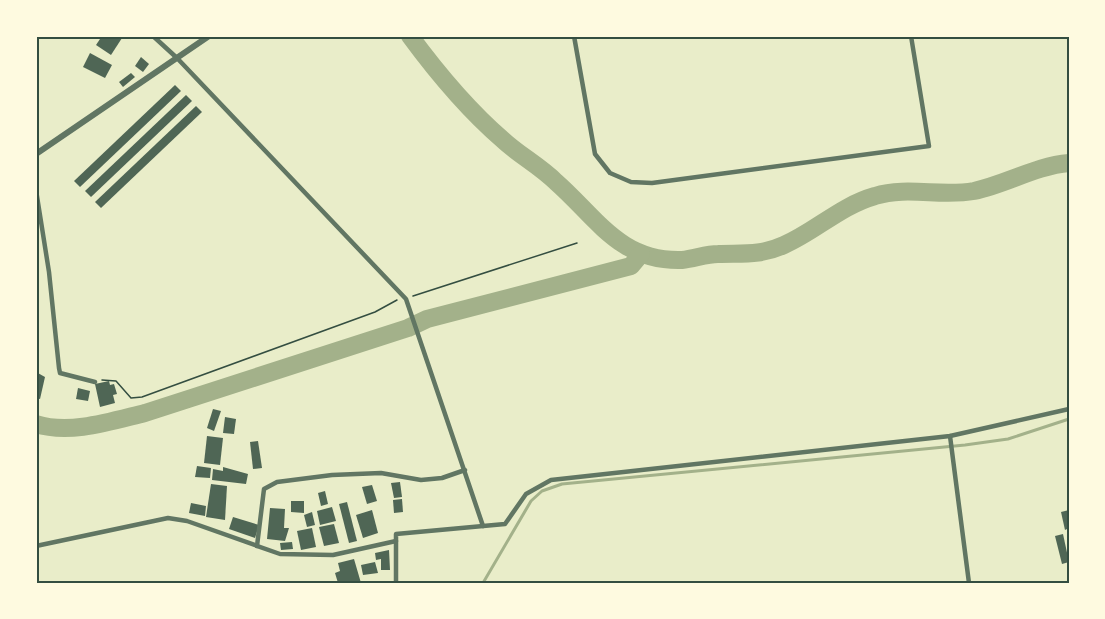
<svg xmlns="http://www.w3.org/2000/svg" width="1105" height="619" font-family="Rubik,sans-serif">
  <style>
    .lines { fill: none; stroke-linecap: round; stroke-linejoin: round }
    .stream { stroke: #a3b18a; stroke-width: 3 }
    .river { stroke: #a3b18a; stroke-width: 18 }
    .building { fill: #4f6655 }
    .path { stroke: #344e41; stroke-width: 1.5 }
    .minor { stroke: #617663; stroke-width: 4.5 }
    .tertiary { stroke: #617663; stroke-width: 6 }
    .neatline { fill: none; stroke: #344e41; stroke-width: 2 }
  </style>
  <rect width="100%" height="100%" fill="#e9edc9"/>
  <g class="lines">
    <path class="stream" d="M483 583 531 501 542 491 562 484 965 445 1008 439 1069 419"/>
    <g class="river">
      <path d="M410 36C438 74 467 109 503 140 519 155 540 166 556 182 597 218 620 262 682 260 694 259 706 254 718 254 742 253 760 256 784 245 816 231 840 206 875 196 907 186 941 197 974 191 1007 184 1035 166 1069 163"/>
      <path d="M36 424C70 435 112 421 145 413L408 328 427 319 631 266 641 254"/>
    </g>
  </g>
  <g class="building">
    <path d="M102 36 122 38 111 55 96 45Z"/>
    <path d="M90 53 112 65 105 78 83 67Z"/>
    <path d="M141 57 149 64 143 72 135 66Z"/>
    <path d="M131 73 135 77 123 87 119 82Z"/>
    <path d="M175 85 181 91 80 187 74 181Z"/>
    <path d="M186 95 192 101 91 197 85 191Z"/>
    <path d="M196 106 202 112 101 208 95 202Z"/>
    <path d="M36 372 45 377 40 399 36 398Z"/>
    <path d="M109 381 110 385 114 384 117 394 113 395 115 403 100 407 95 384Z"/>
    <path d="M78 388 90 391 88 401 76 399Z"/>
    <path d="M213 409 221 411 214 431 207 428Z"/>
    <path d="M225 417 236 419 234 434 223 433Z"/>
    <path d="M207 436 223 438 220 465 204 463Z"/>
    <path d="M258 441 262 468 253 469 250 442Z"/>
    <path d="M197 466 211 468 210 478 195 477Z"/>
    <path d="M223 467 248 474 246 484 212 480 213 469 223 471Z"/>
    <path d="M400 482 402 497 394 498 391 483Z"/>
    <path d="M211 484 227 486 225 520 206 517Z"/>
    <path d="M372 485 377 501 367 504 362 487Z"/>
    <path d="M325 491 328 504 321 506 318 493Z"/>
    <path d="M402 499 403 512 394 513 393 500Z"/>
    <path d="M291 501H304V513L291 512Z"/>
    <path d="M347 502 357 541 349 543 339 504Z"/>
    <path d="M191 503 206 506 205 516 189 513Z"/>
    <path d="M332 507 336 521 320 525 317 511Z"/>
    <path d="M270 508 285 509 284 528H289L285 541 267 539Z"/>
    <path d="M372 510 378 533 363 538 356 515Z"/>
    <path d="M1069 510V528L1065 530 1061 512Z"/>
    <path d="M312 512 315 525 307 527 304 515Z"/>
    <path d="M233 517 259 525 255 538 229 529Z"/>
    <path d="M334 524 339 543 324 546 319 527Z"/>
    <path d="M312 528 316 547 301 550 297 531Z"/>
    <path d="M1063 534 1069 562 1062 564 1055 536Z"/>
    <path d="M292 542 293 549 281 550 280 543Z"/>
    <path d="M389 550 390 570H381V559L376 560 375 553Z"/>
    <path d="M354 559 361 583H338L335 573 340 571 338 563Z"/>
    <path d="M375 562 378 573 363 575 361 565Z"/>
  </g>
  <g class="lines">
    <g class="path">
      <path d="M413 296 577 243"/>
      <path d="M102 380 116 381 131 398 142 397 375 312 397 300"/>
    </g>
    <g class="minor">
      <path d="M153 36 177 58 406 299 483 526"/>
      <path d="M574 36 595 154 610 173 631 182 652 183 929 146 911 36"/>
      <path d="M36 190 49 272 59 368 60 373 95 382"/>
      <path d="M950 436 969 583"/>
      <path d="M36 546 168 518 187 521 280 554 333 555 396 541"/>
      <path d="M257 546 264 489 277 482 332 475 381 473 421 480 442 478 465 470"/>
      <path d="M396 583V534L505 524 526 494 551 480 950 436 1069 409"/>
    </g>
    <path class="tertiary" d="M36 154 209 36"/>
  </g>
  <rect width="1105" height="619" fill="none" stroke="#fefae0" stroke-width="75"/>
  <rect x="38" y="38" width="1030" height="544" class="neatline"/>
</svg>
